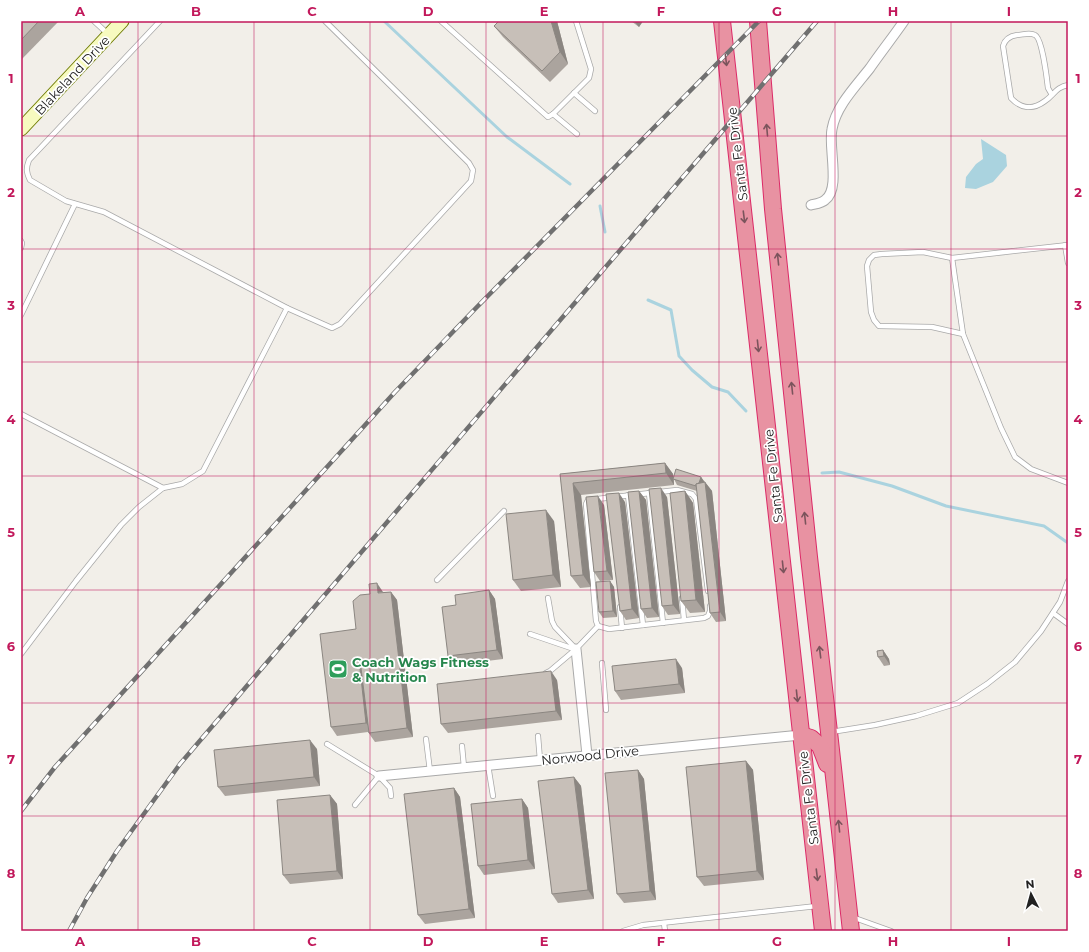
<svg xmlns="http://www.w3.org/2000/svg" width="1089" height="952" font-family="Montserrat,sans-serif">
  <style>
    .water { fill: #aad3df }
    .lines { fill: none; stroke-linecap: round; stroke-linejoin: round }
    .stream { stroke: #aad3df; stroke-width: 3 }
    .lane-casing { stroke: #a9a9a9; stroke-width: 6 }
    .street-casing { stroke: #a9a9a9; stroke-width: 11 }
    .secondary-casing { stroke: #707d05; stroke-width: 15 }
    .highway-casing { stroke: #dc2a67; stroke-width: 18 }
    .lane { stroke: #fff; stroke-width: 4.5 }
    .street { stroke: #fff; stroke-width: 9 }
    .secondary { stroke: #f7fabf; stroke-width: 13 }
    .highway { stroke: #e892a2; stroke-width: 16 }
    .rail-casing { stroke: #707070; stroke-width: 4.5 }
    .rail { stroke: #fff; stroke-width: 3; stroke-dasharray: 9; stroke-linecap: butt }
    .wall { fill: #aba49e }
    .shaded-wall { fill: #8b8681 }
    .building { fill: #c7bfb8; stroke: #8b8681 }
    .oneway { stroke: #7b545c }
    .grid { fill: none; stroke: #c2185b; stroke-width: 1; stroke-opacity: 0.55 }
    .labels { text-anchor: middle; stroke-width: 3.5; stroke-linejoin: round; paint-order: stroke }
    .street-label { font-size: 13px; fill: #222; stroke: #fff }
    .leisure-label { font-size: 13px; font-weight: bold; fill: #27864d; stroke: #fff; text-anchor: start }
    .neatline { fill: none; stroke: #c2185b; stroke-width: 1.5 }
    .grid-label { font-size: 13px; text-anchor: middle; font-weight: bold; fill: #c2185b }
  </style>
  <rect width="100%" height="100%" fill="#f2efe9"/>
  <path class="water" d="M981 139 1006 155 1007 166 993 182 976 189 965 188 966 177 976 164 983 159Z"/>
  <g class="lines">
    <g class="stream">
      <path d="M384 21 507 137 570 184"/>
      <path d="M600 206 605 232"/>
      <path d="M648 300 671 310 679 356 692 370 712 387 728 392 746 411"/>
      <path d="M822 473 839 472 892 486 946 506 1044 526 1068 543"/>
    </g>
    <defs>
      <g id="lane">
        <path d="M94 21 108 34"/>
        <path d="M160 21 29 160C26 168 26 172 30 180L66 201 104 212 287 308 332 328 340 324 471 181 473 170 469 163 325 21"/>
        <path d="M441 21 548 117 553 114 589 78 591 69 576 21"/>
        <path d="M574 93 595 111"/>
        <path d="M1052 95 1048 88C1047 79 1042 38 1035 35 1030 32 1022 35 1017 35 1010 36 1005 39 1003 46L1011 98C1021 109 1033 110 1045 101 1054 95 1056 87 1068 85"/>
        <path d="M553 114 577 134"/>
        <path d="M21 241 22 243 21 248"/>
        <path d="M1065 245 1068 263"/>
        <path d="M1068 245 952 258 963 334 1001 428 1015 457 1031 469 1068 483"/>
        <path d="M952 258 923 252 882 254 874 255 869 260 867 266 871 312 874 320 879 326 932 327 963 334"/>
        <path d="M21 315 75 204"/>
        <path d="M21 414 163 488 139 507 121 525 76 581 21 654"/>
        <path d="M163 488 182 484 203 471 287 308"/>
        <path d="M649 493 663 623"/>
        <path d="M628 495 643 625"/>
        <path d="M437 580 504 511"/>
        <path d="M548 598 552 621 555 627 576 649"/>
        <path d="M682 598 684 620"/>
        <path d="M620 607 622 628"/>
        <path d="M1053 613 1068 624"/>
        <path d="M598 626 609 629 704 618 708 616 710 611V606"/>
        <path d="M530 634 574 649"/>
        <path d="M602 663 606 710"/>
        <path d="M546 673 550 671 576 649 598 626 596 621 586 504 588 500 677 490 692 494 696 499 708 591"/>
        <path d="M831 732 875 725 916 716 958 703 987 684 1015 662 1041 631 1060 602 1068 581"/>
        <path d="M538 736 540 760"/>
        <path d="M426 739 430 771"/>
        <path d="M327 744 379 776 390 788 391 796"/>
        <path d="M462 746 464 767"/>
        <path d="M488 765 493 796"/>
        <path d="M355 805 379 776"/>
        <path d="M852 917 891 931"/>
        <path d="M664 923 665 931"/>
        <path d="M623 931 643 925 817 906"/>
      </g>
      <g id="street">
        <path d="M811 205C815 204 822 203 825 200 841 189 828 147 832 129 836 106 856 86 870 68 881 52 893 37 904 21"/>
        <path d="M576 649 587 755"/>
        <path d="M379 776 801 735"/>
      </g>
      <path id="secondary" d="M21 129 122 21"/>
      <g id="highway">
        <path d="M722 21 823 931"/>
        <path d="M758 21 773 209 809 557 829 732 851 931"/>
        <path d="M801 735 811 738 820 746 827 764"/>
      </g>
    </defs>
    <use href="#lane" class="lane-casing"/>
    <use href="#street" class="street-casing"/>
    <use href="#secondary" class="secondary-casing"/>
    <use href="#highway" class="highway-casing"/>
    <use href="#lane" class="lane"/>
    <use href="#street" class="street"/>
    <use href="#secondary" class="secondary"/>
    <use href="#highway" class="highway"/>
    <defs>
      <g id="rail">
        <path d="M21 811 55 767 395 392 475 309 759 21"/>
        <path d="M69 931 87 898 117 851 180 764 591 284 817 21"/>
      </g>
    </defs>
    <use href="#rail" class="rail-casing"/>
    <use href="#rail" class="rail"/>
  </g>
  <g class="wall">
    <path d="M21 21H59L21 60Z"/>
    <path d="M557 21 568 64 550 82 503 37 494 26Z"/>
    <path d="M631 21H643L639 27Z"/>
    <path d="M665 463 673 474 674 478 701 477 712 491 726 621 716 622 710 613 697 491 677 485 674 479V485L581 495 591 587 580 588 571 576 560 474Z"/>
    <path d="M639 491 646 500 659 617 647 618 641 609Z"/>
    <path d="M685 491 693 503 705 612 690 613 681 601Z"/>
    <path d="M667 497 680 614 668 615 662 606Z"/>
    <path d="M625 502 639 618 626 620 620 611Z"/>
    <path d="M604 505 613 580 600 581 594 572Z"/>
    <path d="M554 521 561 587 521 591 513 580Z"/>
    <path d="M610 581 614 587 617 617 603 618 599 612Z"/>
    <path d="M489 590 495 599 503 659 455 665 448 656 456 605Z"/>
    <path d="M383 592H391L397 600 413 737 375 742 368 732 337 736 331 727 356 629Z"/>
    <path d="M883 650 889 659 890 665 884 666 878 657Z"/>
    <path d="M682 668 685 693 621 700 615 691Z"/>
    <path d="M557 680 562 720 448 733 441 724Z"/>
    <path d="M317 749 320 786 225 796 218 787Z"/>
    <path d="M746 761 753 770 764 880 704 886 697 877Z"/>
    <path d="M638 770 644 779 656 900 624 903 617 894Z"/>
    <path d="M574 777 581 786 594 899 558 903 552 894Z"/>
    <path d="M454 788 460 797 475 918 425 924 418 915Z"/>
    <path d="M330 795 337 804 343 879 290 884 283 875Z"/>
    <path d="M522 799 528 808 535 869 484 875 478 866Z"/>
  </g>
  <g class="shaded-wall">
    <path d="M551 21H557L568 64 560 52Z"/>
    <path d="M634 21H643L639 27Z"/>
    <path d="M665 463 673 474 674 485 666 473Z"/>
    <path d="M701 477 705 483 698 487Z"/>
    <path d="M705 482 712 491 726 621 720 612Z"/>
    <path d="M573 483 581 495 591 587 583 575Z"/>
    <path d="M661 488 667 497 680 614 673 605Z"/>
    <path d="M639 491 646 500 659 617 652 608Z"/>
    <path d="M685 491 693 503 705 612 696 600Z"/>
    <path d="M619 493 625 502 639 618 632 609Z"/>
    <path d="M598 496 604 505 613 580 607 571Z"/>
    <path d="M546 510 554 521 561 587 553 575Z"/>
    <path d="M610 581 614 587 617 617 613 611Z"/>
    <path d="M377 583 383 592 378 593Z"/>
    <path d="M489 590 495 599 503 659 497 650Z"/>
    <path d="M391 592 397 600 413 737 407 728Z"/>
    <path d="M883 650 889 659 890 665 884 656Z"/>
    <path d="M676 659 682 668 685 693 679 684Z"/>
    <path d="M360 669 366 678 373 732 366 723Z"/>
    <path d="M551 671 557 680 562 720 556 711Z"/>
    <path d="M310 740 317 749 320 786 314 777Z"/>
    <path d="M746 761 753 770 764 880 757 871Z"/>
    <path d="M638 770 644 779 656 900 650 891Z"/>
    <path d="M574 777 581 786 594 899 588 890Z"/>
    <path d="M454 788 460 797 475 918 469 909Z"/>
    <path d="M330 795 337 804 343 879 337 871Z"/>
    <path d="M522 799 528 808 535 869 528 860Z"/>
  </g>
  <g class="building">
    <path d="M21 21H39L21 40Z"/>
    <path d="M499 21H551L560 52 542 71 494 26Z"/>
    <path d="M665 463 666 473 573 483 583 575 571 576 560 474Z"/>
    <path d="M676 469 701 477 699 483 696 484V486L673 479Z"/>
    <path d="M705 482 720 612 710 613 696 484Z"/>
    <path d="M661 488 673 605 662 606 649 489Z"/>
    <path d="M639 491 652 608 641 609 628 492Z"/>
    <path d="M685 491 696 600 681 601 670 493Z"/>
    <path d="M619 493 632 609 620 611 606 494Z"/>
    <path d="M598 496 607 571 594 572 586 497Z"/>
    <path d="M546 510 553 575 513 580 506 514Z"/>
    <path d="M610 581 613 611 599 612 596 582Z"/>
    <path d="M377 583 378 593 391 592 407 728 369 733 361 668 360 669 366 723 331 727 320 634 356 629 353 601 360 595 370 594 369 584Z"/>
    <path d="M489 590 497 650 448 656 442 607 456 605 455 595Z"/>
    <path d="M883 650 884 656 878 657 877 651Z"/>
    <path d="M676 659 679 684 615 691 612 666Z"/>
    <path d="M551 671 556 711 441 724 437 684Z"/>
    <path d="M310 740 314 777 218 787 214 750Z"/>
    <path d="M746 761 757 871 697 877 686 767Z"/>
    <path d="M638 770 650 891 617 894 605 773Z"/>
    <path d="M574 777 588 890 552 894 538 781Z"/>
    <path d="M454 788 469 909 418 915 404 794Z"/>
    <path d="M330 795 337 871 283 875 277 800Z"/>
    <path d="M522 799 528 860 478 866 471 804Z"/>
  </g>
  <defs><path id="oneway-shaft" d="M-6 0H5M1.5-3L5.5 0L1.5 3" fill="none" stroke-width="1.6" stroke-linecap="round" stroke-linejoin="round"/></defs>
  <g class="oneway">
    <use href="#oneway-shaft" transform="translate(726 60) rotate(83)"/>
    <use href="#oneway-shaft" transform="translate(767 130) rotate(-95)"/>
    <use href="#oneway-shaft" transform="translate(744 217) rotate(83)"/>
    <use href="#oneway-shaft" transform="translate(778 259) rotate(-96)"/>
    <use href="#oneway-shaft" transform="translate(758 346) rotate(84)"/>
    <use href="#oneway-shaft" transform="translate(792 388) rotate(-96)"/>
    <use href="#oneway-shaft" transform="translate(805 518) rotate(-96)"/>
    <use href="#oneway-shaft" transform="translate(783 567) rotate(84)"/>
    <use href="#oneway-shaft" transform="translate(820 652) rotate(-97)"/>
    <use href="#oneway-shaft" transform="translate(797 696) rotate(84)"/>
    <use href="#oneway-shaft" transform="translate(839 826) rotate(-96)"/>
    <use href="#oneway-shaft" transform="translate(817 875) rotate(83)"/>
  </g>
  <path class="grid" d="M138 21V931M254 21V931M370 21V931M486 21V931M603 21V931M719 21V931M835 21V931M951 21V931M21 136H1068M21 249H1068M21 362H1068M21 476H1068M21 590H1068M21 703H1068M21 816H1068"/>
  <defs>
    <symbol id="stadium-square" viewBox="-11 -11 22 22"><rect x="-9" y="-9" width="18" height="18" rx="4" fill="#2e9e5b" stroke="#fff"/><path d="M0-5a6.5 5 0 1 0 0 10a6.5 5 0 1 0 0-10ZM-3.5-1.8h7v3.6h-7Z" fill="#fff"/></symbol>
  </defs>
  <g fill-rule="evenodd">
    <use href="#stadium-square" x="327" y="658" width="22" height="22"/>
  </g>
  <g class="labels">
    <g class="street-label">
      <text transform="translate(72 75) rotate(-47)" y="5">Blakeland Drive</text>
      <text transform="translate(737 154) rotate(-97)" y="5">Santa Fe Drive</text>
      <text transform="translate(773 476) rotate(-96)" y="5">Santa Fe Drive</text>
      <text transform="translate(590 755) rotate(-6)" y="5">Norwood Drive</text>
      <text transform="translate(808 798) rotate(-97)" y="5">Santa Fe Drive</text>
    </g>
    <g class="leisure-label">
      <text x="352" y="667">Coach Wags Fitness<tspan x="352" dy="15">&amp; Nutrition</tspan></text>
    </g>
  </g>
  <rect width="1089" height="952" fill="none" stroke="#ffffff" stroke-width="44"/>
  <g transform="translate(1031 894) rotate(354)" stroke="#ffffff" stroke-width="3" paint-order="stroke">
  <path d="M0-3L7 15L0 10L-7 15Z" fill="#222222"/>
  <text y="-6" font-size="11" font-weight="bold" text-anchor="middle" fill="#222222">N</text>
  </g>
  <rect x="22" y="22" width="1045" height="908" class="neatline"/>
  <g class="grid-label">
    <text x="80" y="16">A</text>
    <text x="196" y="16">B</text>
    <text x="312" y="16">C</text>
    <text x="428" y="16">D</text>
    <text x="544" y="16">E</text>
    <text x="661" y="16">F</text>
    <text x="777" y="16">G</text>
    <text x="893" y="16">H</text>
    <text x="1009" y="16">I</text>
    <text x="11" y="83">1</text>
    <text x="1078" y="83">1</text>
    <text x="11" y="197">2</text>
    <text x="1078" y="197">2</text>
    <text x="11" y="310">3</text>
    <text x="1078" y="310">3</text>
    <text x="11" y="424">4</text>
    <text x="1078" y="424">4</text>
    <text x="11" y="537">5</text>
    <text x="1078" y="537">5</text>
    <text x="11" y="651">6</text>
    <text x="1078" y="651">6</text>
    <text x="11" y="764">7</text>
    <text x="1078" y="764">7</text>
    <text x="11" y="878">8</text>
    <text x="1078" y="878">8</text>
    <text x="80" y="946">A</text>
    <text x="196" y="946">B</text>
    <text x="312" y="946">C</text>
    <text x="428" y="946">D</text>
    <text x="544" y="946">E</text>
    <text x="661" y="946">F</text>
    <text x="777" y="946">G</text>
    <text x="893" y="946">H</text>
    <text x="1009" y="946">I</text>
  </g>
</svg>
